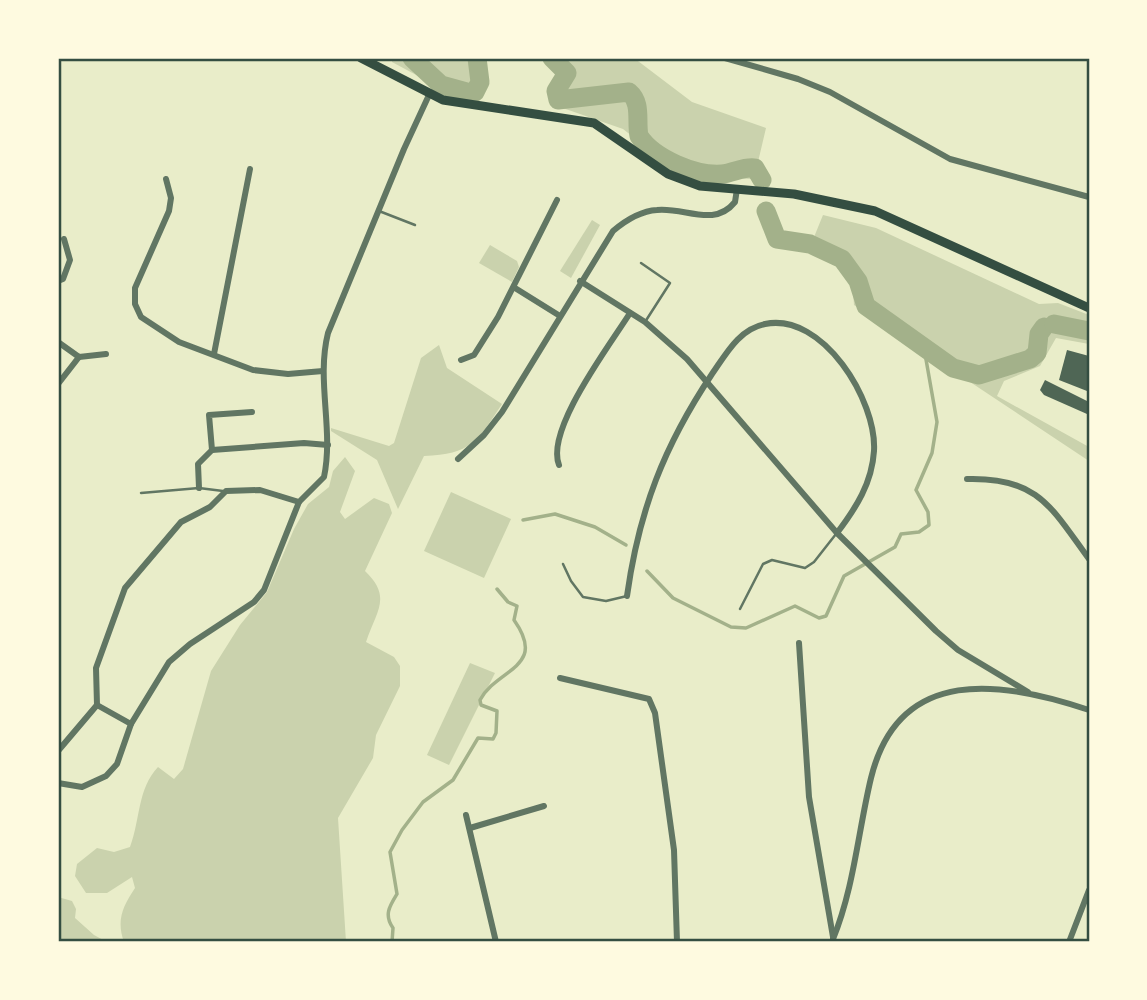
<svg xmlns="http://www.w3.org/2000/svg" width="1147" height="1000" font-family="Commissioner,sans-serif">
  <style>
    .green { fill: #cad2ad }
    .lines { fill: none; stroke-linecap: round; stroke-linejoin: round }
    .stream { stroke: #a3b18a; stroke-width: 3.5 }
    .river { stroke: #a3b18a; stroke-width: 19 }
    .building { fill: #4f6655 }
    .service { stroke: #617663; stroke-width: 2.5 }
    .minor { stroke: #617663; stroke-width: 6 }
    .secondary { stroke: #344e41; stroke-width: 9 }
    .neatline { fill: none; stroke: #344e41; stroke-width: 2.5 }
  </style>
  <rect width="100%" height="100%" fill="#e9edc9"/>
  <g class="green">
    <path d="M392 58H477L480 82 475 92 433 84 392 62Z"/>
    <path d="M552 58H634L692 102 766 128 754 179 700 177 664 161 623 129 557 106 556 91 566 73Z"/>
    <path d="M823 215 876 228 1039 304 1058 303 1089 315V344L1056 338 1040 366 1004 381 997 396 1089 447V461L854 305 851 264 812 242Z"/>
    <path d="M592 220 600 225 571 278 560 271Z"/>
    <path d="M490 245 517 261 519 267 512 282 479 263Z"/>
    <path d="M439 345 447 368 502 404C477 442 471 454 424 456L398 509 377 460 331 431V428L389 446 394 443 421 358Z"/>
    <path d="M345 457 355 471 340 512 345 519 374 498 389 504 392 513 365 571C392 597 377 610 366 642L394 657 400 666V686L376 735 373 758 338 818 346 942H124C116 920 123 906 135 888L132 877 107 893H86L75 876 77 864 97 848 114 852 130 847C141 817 137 790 158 767L174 779 183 769 211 671 240 625 267 592 294 529 308 504 329 487 333 471Z"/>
    <path d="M451 492 511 519 484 578 424 551Z"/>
    <path d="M470 663 495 673 449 765 427 755Z"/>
    <path d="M58 897 72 901 76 909 75 918 94 935 107 942H58Z"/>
  </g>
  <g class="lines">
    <g class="stream">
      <path d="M523 520 555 514 595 527 626 545"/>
      <path d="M647 571 673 598 731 627 746 628 795 606 819 618 826 616 844 576 895 547 901 534 919 532 929 525 928 512 916 490 932 453 937 422 924 348"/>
      <path d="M392 942 393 928C384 915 389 907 397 894L390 852 402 830 423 802 453 780 478 738 493 739 496 733 497 711 481 705 480 700C497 668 548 668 514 620L517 606 508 602 497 589"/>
    </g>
    <g class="river">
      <path d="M412 58 441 85 470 93 475 92 480 82 477 58"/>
      <path d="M552 58 567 73 556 91 558 100 629 92C642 103 636 121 639 136 654 159 696 176 722 174 733 173 745 166 755 168L762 180"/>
      <path d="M766 211 777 239 810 244 842 259 858 281 866 306 953 368 979 375 1030 359 1037 353 1039 334 1044 327"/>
      <path d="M1054 324 1089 331"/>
    </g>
  </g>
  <g class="building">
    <path d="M1067 350 1089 356 1087 391 1059 380Z"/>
    <path d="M1045 380 1089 402 1087 414 1044 395 1040 390Z"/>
  </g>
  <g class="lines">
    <g class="service">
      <path d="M379 211 415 225"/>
      <path d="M641 263 670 283 645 322"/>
      <path d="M141 493 199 488 223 491"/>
      <path d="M563 564 571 581 583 597 606 601 627 596"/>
      <path d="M740 609 763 564 772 560 805 568 814 562 836 534"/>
    </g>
    <g class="minor">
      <path d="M725 58 798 79 830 92 950 159 1089 197"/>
      <path d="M166 179 171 198 169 211 135 288V304L141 317 179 342 253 370 288 374 323 371"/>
      <path d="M58 281 63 279 70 260 64 239"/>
      <path d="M580 281 645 322 687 359 837 533 936 631 958 650 1028 692"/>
      <path d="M515 288 560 316"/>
      <path d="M58 342 79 357 106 354"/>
      <path d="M214 354 250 169"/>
      <path d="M461 360 474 355 498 317 557 200"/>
      <path d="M58 384 79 357"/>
      <path d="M58 440V457"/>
      <path d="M212 450 304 443 328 445"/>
      <path d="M458 459 484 435 502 412 613 231C626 220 640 211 657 210 685 207 714 228 735 202L737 189"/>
      <path d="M559 465C545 430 610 345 630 313"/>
      <path d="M967 479C1038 477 1051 507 1089 559"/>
      <path d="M199 488 198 464 212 450 209 415 252 412"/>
      <path d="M627 596C639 510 664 446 712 374 726 354 739 329 765 324 823 312 877 401 874 451 872 483 856 508 837 533"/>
      <path d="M799 643 809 797 833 937"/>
      <path d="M560 678 649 699 655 713 674 850 677 942"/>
      <path d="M131 724 97 705 96 668 125 588 181 522 210 507 226 491 260 490 299 502 324 477C334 429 316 381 328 333L404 149 429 95"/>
      <path d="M58 751 97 705"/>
      <path d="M58 783 82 787 106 776 117 764 131 724 169 662 190 644 254 602 264 590 299 502"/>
      <path d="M466 815 496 942"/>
      <path d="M470 828 544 806"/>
      <path d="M833 939C854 888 858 832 871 778 899 664 1003 681 1089 710"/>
      <path d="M1069 942 1089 890"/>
    </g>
    <path class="secondary" d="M361 58 443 100 594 123 668 174 700 186 794 194 875 211 1089 308"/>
  </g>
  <rect width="1147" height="1000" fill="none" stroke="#fefae0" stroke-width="119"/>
  <rect x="60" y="60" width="1028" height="880" class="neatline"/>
</svg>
